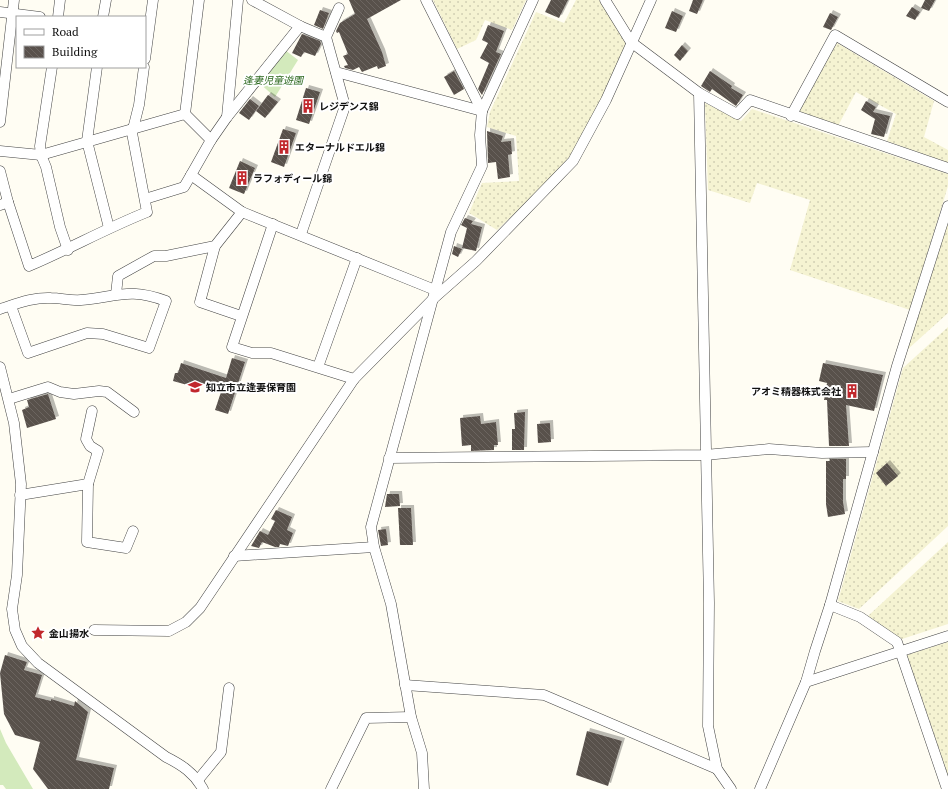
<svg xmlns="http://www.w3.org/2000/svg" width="948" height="789" font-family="'PT Serif','Noto Sans JP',serif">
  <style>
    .farmland { fill: url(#farmland-dots) }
    .green { fill: #d3eabc }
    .building { fill: url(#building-back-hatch); filter: url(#shadow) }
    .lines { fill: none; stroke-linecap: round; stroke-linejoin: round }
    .street-casing { stroke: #434343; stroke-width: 11 }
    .street { stroke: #fff; stroke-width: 10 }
    .labels { text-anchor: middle; stroke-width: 4; stroke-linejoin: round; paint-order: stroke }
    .park-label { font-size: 10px; font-style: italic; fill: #2d691f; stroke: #fff }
    .poi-label { font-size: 10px; font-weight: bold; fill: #101010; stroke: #fff; text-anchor: start }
  </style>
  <defs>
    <pattern id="farmland-dots" width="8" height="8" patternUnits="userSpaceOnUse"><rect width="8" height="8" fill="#f5f3d2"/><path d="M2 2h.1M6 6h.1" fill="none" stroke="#d1cfb3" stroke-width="1.8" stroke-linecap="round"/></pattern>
    <pattern id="building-back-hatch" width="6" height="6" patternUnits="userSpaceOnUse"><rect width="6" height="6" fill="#59514c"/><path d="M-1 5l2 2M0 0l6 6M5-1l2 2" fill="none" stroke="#6c6561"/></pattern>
    <filter id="shadow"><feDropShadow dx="3" dy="-3" stdDeviation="0" flood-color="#0004"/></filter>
  </defs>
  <rect width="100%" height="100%" fill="#fffdf3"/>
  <g class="farmland">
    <path d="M433 0H526L512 30 485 20 476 40 457 49Z"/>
    <path d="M576 0H599L627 43 601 102 570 160 497 230 469 213 482 183 519 181 516 136 487 127 490 112 536 12 564 23Z"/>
    <path d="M837 43 934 101 924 137 948 150V163L887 141 896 114 856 92 838 126 799 112Z"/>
    <path d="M705 103 741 121 752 109 948 174V186L910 310 790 270 810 200 757 183 750 203 708 190Z"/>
    <path d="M948 220V313L907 350Z"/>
    <path d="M948 327V526L859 609 838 601 903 368Z"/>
    <path d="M948 542V624L902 639 868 616Z"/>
    <path d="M948 642V775L907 655Z"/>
  </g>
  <g class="green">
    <path d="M285 50 298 60 275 97 258 82Z"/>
    <path d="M0 729 6 743 33 789H6L3 785H0Z"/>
  </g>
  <g class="building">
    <path d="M349 0H401L367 19 382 52 386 66 378 69 377 66 362 72 359 67 353 70 345 68 344 66 348 65 343 56 348 54 339 32 337 33 336 31 340 23 355 14Z"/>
    <path d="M551 0H568L559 18 545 12Z"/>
    <path d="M693 0H703L697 14 689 11Z"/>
    <path d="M925 0H935L929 11 921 8Z"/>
    <path d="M912 7 920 12 915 20 906 16Z"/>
    <path d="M320 10 329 13 323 29 314 25Z"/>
    <path d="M672 11 683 16 676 32 665 28Z"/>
    <path d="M830 13 838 17 831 30 823 27Z"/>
    <path d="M488 25 504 31 496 52 501 54 482 95 478 89 489 63 480 58 488 43 482 40Z"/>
    <path d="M302 34 320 41 321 44 315 56 304 52 301 57 292 53Z"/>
    <path d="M682 45 688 51 680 61 674 55Z"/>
    <path d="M454 71 464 89 454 95 444 77Z"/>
    <path d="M710 71 732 86 731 88 743 95 736 106 712 89 710 92 701 86Z"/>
    <path d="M306 88 320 92 309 124 296 120Z"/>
    <path d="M268 95 278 102 265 118 256 111Z"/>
    <path d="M250 99 259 106 249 120 239 113Z"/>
    <path d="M866 101 876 107 873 112 890 116 884 137 871 134 875 119 861 110Z"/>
    <path d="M283 129 296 133 284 167 271 162Z"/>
    <path d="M487 131 503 136 501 142 511 141 512 154 508 155 510 177 498 179 496 162 488 163Z"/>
    <path d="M240 161 255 168 244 194 229 188Z"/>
    <path d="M465 218 473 221 471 224 482 227 476 251 462 248 467 228 461 225Z"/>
    <path d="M454 246 462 249 458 257 452 254Z"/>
    <path d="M232 358 245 362 228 414 215 410 221 392 215 387 200 383 198 388 173 381 175 373H178L181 363 226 378Z"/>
    <path d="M823 363 883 375 874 411 846 405 849 446H829L827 400H824L827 383 819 381Z"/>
    <path d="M48 394 56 419 27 428 22 410 29 407 27 400Z"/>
    <path d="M525 412 524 450H512V429H515L514 413Z"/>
    <path d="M480 416 481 424 496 422 498 445H494V450L471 451V445L462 446 460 418Z"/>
    <path d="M550 423 551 442 538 443 537 424Z"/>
    <path d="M830 459H846V479H843V502L845 514 828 517 826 504V461H830Z"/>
    <path d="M887 463 898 476 886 486 876 473Z"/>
    <path d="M387 494H399L400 506 385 507Z"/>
    <path d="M398 508H411L413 545H400Z"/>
    <path d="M276 510 292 517 287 530 293 533 288 546 280 544 279 547H275L262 542 259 548 251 546 260 531 268 535 275 521 271 519Z"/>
    <path d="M386 529 388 545 381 546 378 530Z"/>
    <path d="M5 655 27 662 24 670 42 675 35 697 51 701V699L74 706 75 701 88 712 76 760 114 768 109 789H48L33 769 40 742 15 735 4 714 0 673Z"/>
    <path d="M587 731 622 741 608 786 576 775Z"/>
  </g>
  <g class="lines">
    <defs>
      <g id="street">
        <path d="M252 0 300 26 326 37 345 106 301 234"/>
        <path d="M426 0 482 111"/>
        <path d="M605 0 631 42 699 93 737 114 750 100 948 168"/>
        <path d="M0 12 40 17"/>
        <path d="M58 17 60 0"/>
        <path d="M103 17 106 0"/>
        <path d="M300 26 227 117 211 140 191 175 242 212 435 290"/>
        <path d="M326 37 339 8"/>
        <path d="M145 59 153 0"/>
        <path d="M52 67 40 146 41 155 46 167 60 227 68 250"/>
        <path d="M97 67 87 141 109 228"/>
        <path d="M336 72 482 111"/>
        <path d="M699 93 709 603 708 726 717 769 731 789"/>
        <path d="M185 114 199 0"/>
        <path d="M185 114 211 140"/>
        <path d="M791 116 835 35 948 102"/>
        <path d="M227 117 238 0"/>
        <path d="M0 122 14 0"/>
        <path d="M0 151 41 155 185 114"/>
        <path d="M0 171 8 202"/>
        <path d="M145 199 184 187 191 175"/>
        <path d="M0 205 8 202 29 266C69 249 107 228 147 212L132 133 139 105 144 67"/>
        <path d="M273 224 232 347 252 353H271L354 379"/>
        <path d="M215 246 200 302 241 316"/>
        <path d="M116 294 118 276 154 256H166L215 246 242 212"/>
        <path d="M0 309C16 304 33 297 51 298 61 298 71 301 81 300 117 297 129 287 166 301L149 348 103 334 87 333 28 353 11 306"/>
        <path d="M0 367 14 423 21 484 17 575 12 609 15 630 22 646 38 663 166 757C182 765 194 773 203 789"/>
        <path d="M318 367 357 258"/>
        <path d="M9 399 48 387 60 392 74 394 99 391 107 392 134 412"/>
        <path d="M389 458 705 455 769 449 822 453 873 452"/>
        <path d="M88 484 87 542 126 548 133 531"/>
        <path d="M20 495 88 484 98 451 90 446 86 439 92 411"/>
        <path d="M234 556 374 547"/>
        <path d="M830 605 860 617 897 642 947 789"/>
        <path d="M94 630 169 631 186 622 200 608 354 379 433 299 476 261 573 161 606 100 651 0"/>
        <path d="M806 682 948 636"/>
        <path d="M405 685 544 695 717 769"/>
        <path d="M198 780 221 752 229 688"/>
        <path d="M331 789 366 718 411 717"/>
        <path d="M424 789 422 753 411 717 391 604 374 547 371 527 451 232 482 166 480 135 482 111 533 0"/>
        <path d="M760 789 806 682 815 651 830 605 897 366 948 206"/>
      </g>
    </defs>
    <use href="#street" class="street-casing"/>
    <use href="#street" class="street"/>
  </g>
  <defs>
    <symbol id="building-bare" viewBox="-9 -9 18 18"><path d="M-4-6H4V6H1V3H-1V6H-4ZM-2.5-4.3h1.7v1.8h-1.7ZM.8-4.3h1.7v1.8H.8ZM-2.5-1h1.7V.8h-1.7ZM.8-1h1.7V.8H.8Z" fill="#c1272c" stroke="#fff" stroke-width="2.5" paint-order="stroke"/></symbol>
    <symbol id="school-bare" viewBox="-9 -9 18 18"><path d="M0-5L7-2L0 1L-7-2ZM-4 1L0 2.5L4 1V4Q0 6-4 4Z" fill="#c1272c" stroke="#fff" stroke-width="2.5" paint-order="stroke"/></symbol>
    <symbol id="sight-bare" viewBox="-9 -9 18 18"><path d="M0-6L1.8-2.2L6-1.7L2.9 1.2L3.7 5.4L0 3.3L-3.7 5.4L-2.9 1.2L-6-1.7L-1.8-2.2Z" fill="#c1272c" stroke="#fff" stroke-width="2.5" paint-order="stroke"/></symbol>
  </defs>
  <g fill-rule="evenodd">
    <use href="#building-bare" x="298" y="96" width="20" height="20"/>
    <use href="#building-bare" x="274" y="137" width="20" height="20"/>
    <use href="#building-bare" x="232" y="168" width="20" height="20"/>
    <use href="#school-bare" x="185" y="377" width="20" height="20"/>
    <use href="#building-bare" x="842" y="381" width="20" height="20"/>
    <use href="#sight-bare" x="28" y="623" width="20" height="20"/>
  </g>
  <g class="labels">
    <g class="park-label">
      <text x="273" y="84">逢妻児童遊園</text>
    </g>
    <g class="poi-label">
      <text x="319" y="110">レジデンス錦</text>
      <text x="295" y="151">エターナルドエル錦</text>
      <text x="253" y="182">ラフォディール錦</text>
      <text x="206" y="391">知立市立逢妻保育園</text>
      <text x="841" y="395" text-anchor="end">アオミ精器株式会社</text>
      <text x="49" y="637">金山揚水</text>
    </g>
  </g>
  <rect x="16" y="16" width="130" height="52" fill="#ffffff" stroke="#9f9f9f"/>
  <rect x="24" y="29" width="20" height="6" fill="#ffffff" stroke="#9f9f9f"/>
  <text x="52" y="36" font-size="12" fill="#101010">Road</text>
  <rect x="24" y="46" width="20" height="12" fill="url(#building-back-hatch)" stroke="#9f9f9f"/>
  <text x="52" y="56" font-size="12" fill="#101010">Building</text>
</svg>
